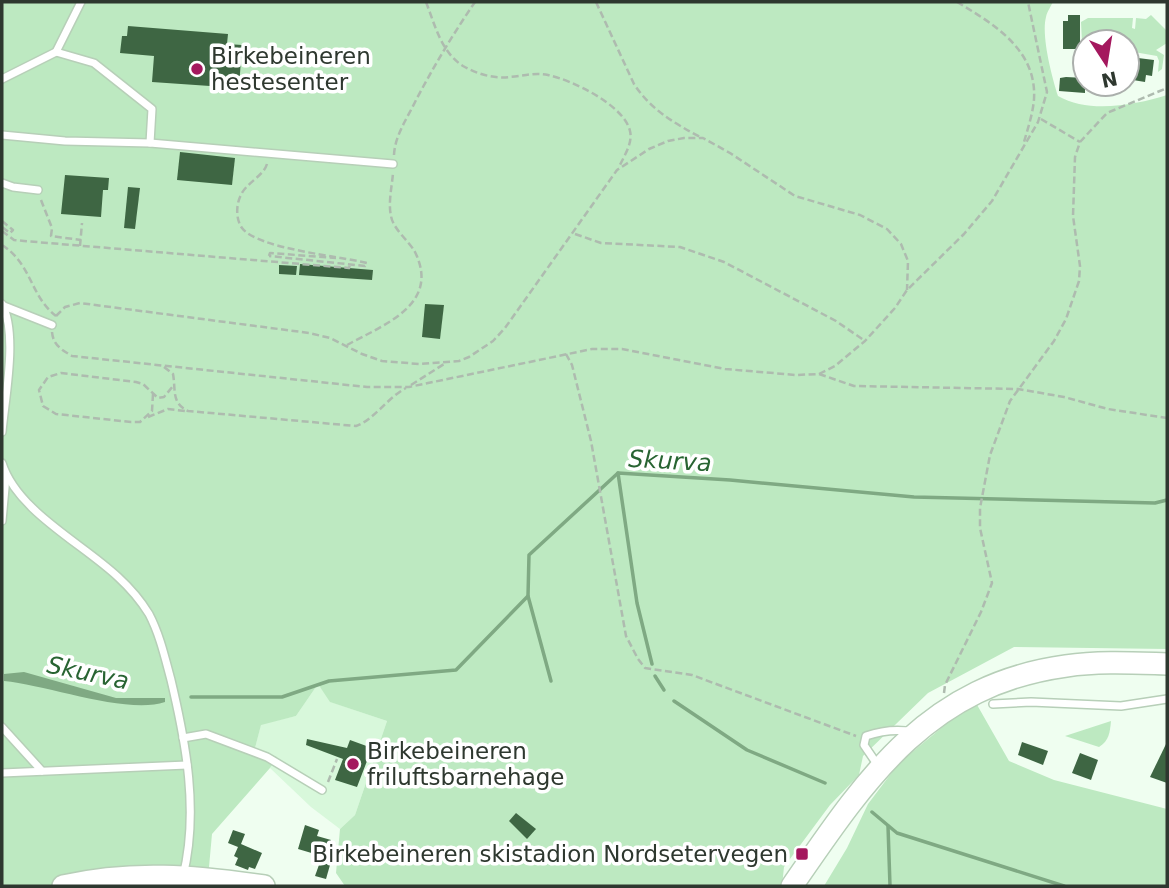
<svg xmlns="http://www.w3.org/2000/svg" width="1169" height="888" font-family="'DejaVu Sans',sans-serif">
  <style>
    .built { fill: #d8f8db }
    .green { fill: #bde9c1 }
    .water { fill: #7fa983 }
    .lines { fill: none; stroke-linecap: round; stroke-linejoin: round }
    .stream { stroke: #7fa983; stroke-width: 3.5 }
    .building { fill: #3e6643 }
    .lane-casing { stroke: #b7cfb8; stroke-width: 10 }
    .secondary-casing { stroke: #b7cfb8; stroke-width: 24 }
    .path { stroke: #aebbaf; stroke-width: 2.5; stroke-dasharray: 7 3.5; stroke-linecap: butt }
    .lane { stroke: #fff; stroke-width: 7 }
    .secondary { stroke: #fff; stroke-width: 21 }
    .poi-dot { fill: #a4185e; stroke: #fff; stroke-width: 2.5 }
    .labels { text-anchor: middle; stroke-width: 7; stroke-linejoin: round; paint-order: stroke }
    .poi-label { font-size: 23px; fill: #2e382f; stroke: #fff; text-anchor: start }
    .water-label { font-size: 24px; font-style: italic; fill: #286432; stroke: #fff }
  </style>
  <rect width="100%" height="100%" fill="#effef0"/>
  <path class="built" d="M318 684 331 702 387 721 355 815 340 829 311 807 270 768 276 757 255 748 261 724 296 716Z"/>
  <g class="green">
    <path d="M2 2H1053C1051 6 1047 12 1046 17 1041 36 1052 77 1058 96 1089 114 1135 105 1167 95V649L1014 647 928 693 863 756 859 775 830 805 784 867 782 886H345L336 873 340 829 355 815 387 721 330 702 318 684 296 716 261 725 255 748 277 757 270 768 212 834 209 867 194 886H2Z"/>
    <path d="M1151 15 1167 31V43L1156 50 1164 55 1162 69 1158 72 1159 61 1157 56 1134 52 1131 55 1129 73 1135 76H1127V42H1085V64L1083 63 1081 22 1088 18H1133L1132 28 1135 29 1136 18 1146 19Z"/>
    <path d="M976 703 1009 761 1054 780 1167 809V886H824L847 848 868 804 899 763 951 720Z"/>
    <path d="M1111 721C1110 732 1109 741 1099 747L1065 736Z"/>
  </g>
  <path class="water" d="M24 672 116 698H165V702C127 715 47 685 4 681V674Z"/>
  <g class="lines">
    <g class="stream">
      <path d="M618 473 637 603 652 664"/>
      <path d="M528 596 551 681"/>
      <path d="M655 676 664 690"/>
      <path d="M191 697H282L329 681 456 670 528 596 529 555 618 473 730 480 914 497 1155 503 1167 500"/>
      <path d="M674 701 747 750 825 783"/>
      <path d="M872 812 897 833 1064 886"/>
      <path d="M888 826 890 886"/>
    </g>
  </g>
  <g class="building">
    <path d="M1068 15H1080V49H1063V21H1068Z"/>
    <path d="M128 26 228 34 227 44 242 45 239 88 152 82 154 56 120 53 122 36H127Z"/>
    <path d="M1130 57 1154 60 1152 76 1146 75 1145 82 1127 79Z"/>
    <path d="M1066 77 1085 78V93L1059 91 1060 78Z"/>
    <path d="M180 152 235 158 232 185 177 180Z"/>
    <path d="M65 175 109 178 108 190H103L101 217 61 214Z"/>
    <path d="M128 187 140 188 135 229 124 228Z"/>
    <path d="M300 264 373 270 372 280 299 275Z"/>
    <path d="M279 265 297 266 296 275 279 274Z"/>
    <path d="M425 304 444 305 440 339 422 337Z"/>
    <path d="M307 739 347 748 350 740 372 748 357 787 335 780 343 759 306 745Z"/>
    <path d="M1022 742 1048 751 1043 765 1018 755Z"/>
    <path d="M1167 742V783L1150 777Z"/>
    <path d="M1080 753 1098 760 1091 780 1072 773Z"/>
    <path d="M516 813 536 829 527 839 509 821Z"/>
    <path d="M305 825 319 830 317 836 331 840 325 857 298 849Z"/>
    <path d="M233 830 245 834 241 844 262 853 255 869 249 867 248 870 235 865 238 858 234 856 238 847 228 843Z"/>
    <path d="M320 862 330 865 326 879 315 876Z"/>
  </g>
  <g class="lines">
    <defs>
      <g id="lane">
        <path d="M56 52 94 63 152 109 150 143"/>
        <path d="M2 79 56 52 81 2"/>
        <path d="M2 135 65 141 150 143 393 164"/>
        <path d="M2 183 13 187 38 190"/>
        <path d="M2 304C18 334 5 397 2 432"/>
        <path d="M4 306 52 325"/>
        <path d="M2 463C17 511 82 543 118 577 130 588 141 601 149 614 160 635 165 658 171 680 186 743 199 812 183 876"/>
        <path d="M2 521 6 477"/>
        <path d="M993 704 1031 702 1121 706 1167 699"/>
        <path d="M2 727 42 771"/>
        <path d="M183 738 206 734 267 757 322 790"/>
        <path d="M879 767 864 745 866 736C881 731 897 729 913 732"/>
        <path d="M2 773 187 765"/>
      </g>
      <g id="secondary">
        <path d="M63 886C133 870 195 876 264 886"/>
        <path d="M792 886C865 780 927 685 1066 666 1099 661 1134 663 1167 664"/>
      </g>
    </defs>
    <use href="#lane" class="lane-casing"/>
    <use href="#secondary" class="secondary-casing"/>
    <g class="path">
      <path d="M426 2C435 25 441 52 463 66 477 74 494 79 510 77 523 76 535 72 548 75 572 80 624 105 630 131 633 143 624 156 619 167"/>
      <path d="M596 2 634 84C651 110 674 123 702 138"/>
      <path d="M957 2C994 24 1037 50 1034 99 1033 113 1028 128 1024 142"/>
      <path d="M1041 119 1080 142"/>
      <path d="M394 155C395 135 407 119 416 100 434 66 453 34 475 2"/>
      <path d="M267 164C263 177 245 183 240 197 236 206 236 220 242 228 258 249 339 256 367 263L365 266 269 256"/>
      <path d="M41 200 52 228 51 236 81 240"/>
      <path d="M2 221 13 230 10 233 2 227"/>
      <path d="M2 231 14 240 24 241 349 268 350 265"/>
      <path d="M575 234 601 243 680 247 724 262 836 321 865 341"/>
      <path d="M2 245C32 264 30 296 56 316"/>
      <path d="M80 246 82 223"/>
      <path d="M269 256 270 253 336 258"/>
      <path d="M56 316 65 307 80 303 309 333 330 338 362 354 382 361 419 364 459 361 469 357 493 341 505 328 617 170 649 149 668 141 684 138H703L730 153 795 196 860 215 887 229 901 244 908 261 907 290"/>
      <path d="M52 332C53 345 62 350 72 356L367 387H409L592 349H622L725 369 796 375 819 374 854 386 1018 389 1064 397 1108 409 1167 418"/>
      <path d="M347 345C383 325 441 305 415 252 409 241 393 229 391 216 388 203 392 186 393 173"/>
      <path d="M566 354 572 365 591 441 626 636 638 659 645 668 692 675 856 736"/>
      <path d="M164 367 173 374C176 390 171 403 188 411L356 426C374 420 387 398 406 388"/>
      <path d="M819 374 835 366 865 341 895 308 907 290 964 234 992 201 1038 122 1047 92 1028 2"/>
      <path d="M411 385 444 364"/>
      <path d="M153 394 152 411 140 422H131L56 414 43 406 39 390 48 377 61 373 136 382 143 384 158 398 164 397 173 386"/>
      <path d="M148 417 168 409 185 411"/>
      <path d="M944 693 945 685 981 612 992 583 980 528V508L990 455 1010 401 1054 341 1066 319 1079 281 1080 266 1073 216 1075 157 1080 142 1107 113 1167 88"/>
      <path d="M328 782 337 759"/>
    </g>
    <use href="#lane" class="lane"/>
    <use href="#secondary" class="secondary"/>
  </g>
  <g class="poi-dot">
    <circle cx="197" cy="69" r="7"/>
    <circle cx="353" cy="764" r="7"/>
    <rect x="795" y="847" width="14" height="14" rx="3.5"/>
  </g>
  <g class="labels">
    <g class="poi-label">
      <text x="211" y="64">Birkebeineren<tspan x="211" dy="26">hestesenter</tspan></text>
      <text x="367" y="759">Birkebeineren<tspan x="367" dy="26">friluftsbarnehage</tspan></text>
      <text x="788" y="862" text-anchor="end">Birkebeineren skistadion Nordsetervegen</text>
    </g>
    <g class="water-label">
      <text transform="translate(670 461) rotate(3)" y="8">Skurva</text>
      <text transform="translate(88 673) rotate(12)" y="8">Skurva</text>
    </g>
  </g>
  <rect width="1169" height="888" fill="none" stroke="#2e382f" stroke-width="7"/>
  <g transform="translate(1106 63) rotate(168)"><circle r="33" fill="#ffffff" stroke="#abafac" stroke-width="2"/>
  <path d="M0-5L12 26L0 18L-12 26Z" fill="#a4185e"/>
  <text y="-10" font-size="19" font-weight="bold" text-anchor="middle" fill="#2e382f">N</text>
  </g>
</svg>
